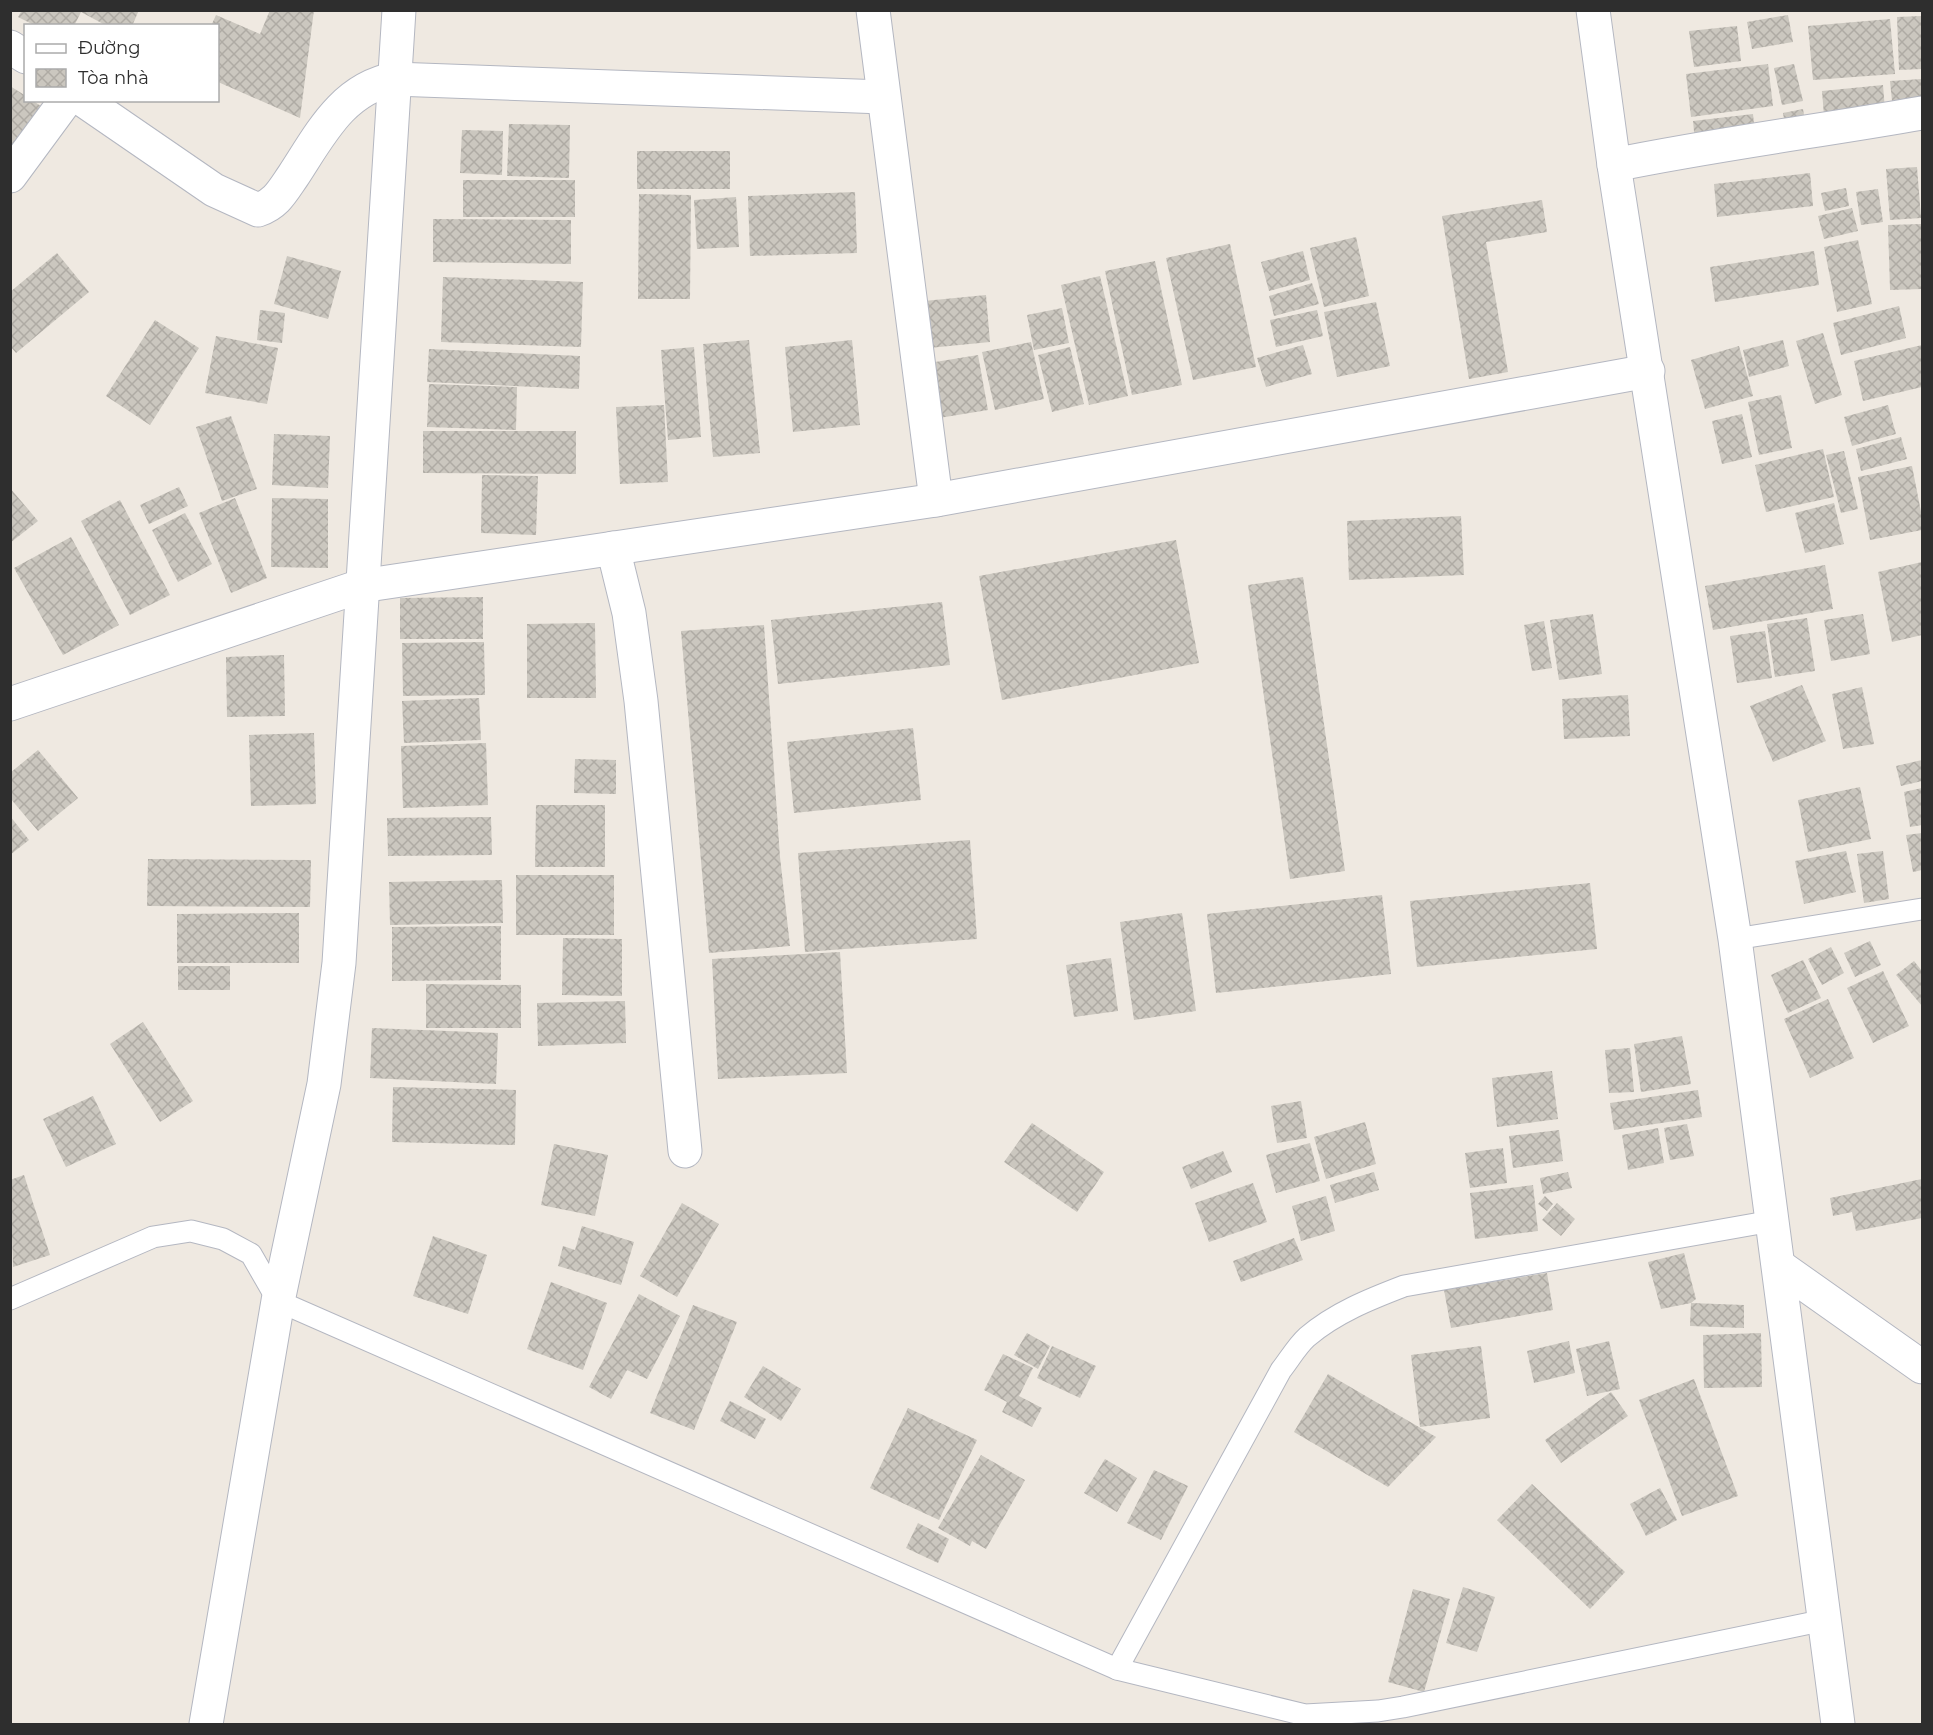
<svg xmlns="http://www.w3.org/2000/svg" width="1933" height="1735" font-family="Montserrat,sans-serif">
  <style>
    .building { fill: url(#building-cross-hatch) }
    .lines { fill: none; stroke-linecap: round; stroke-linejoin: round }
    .lane-casing { stroke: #b4b7c1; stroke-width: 23 }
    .street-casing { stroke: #b4b7c1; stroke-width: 35 }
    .lane { stroke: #fff; stroke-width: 21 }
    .street { stroke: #fff; stroke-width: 33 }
  </style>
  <defs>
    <pattern id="building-cross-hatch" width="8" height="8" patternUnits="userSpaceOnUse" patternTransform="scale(1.5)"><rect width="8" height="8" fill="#cbc7bf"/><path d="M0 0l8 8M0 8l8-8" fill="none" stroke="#afaba4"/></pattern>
  </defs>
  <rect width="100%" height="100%" fill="#efe9e1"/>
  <g class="building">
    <path d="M22 10H139L132 26H107L81 12 74 26H36L18 17Z"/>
    <path d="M270 10H314L300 118 218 82V26H211L216 15 260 34Z"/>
    <path d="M1788 15 1793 42 1752 49 1747 22Z"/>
    <path d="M1922 16V69L1899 70 1897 17Z"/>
    <path d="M1890 19 1895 74 1813 80 1808 26Z"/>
    <path d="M1737 26 1741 61 1694 67 1689 31Z"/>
    <path d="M1768 64 1773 106 1691 117 1686 74Z"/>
    <path d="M1794 64 1803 101 1782 105 1774 68Z"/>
    <path d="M1922 79V99L1892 101 1890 81Z"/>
    <path d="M1883 85 1887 135 1826 140 1822 91Z"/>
    <path d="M10 86 26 96V100H32L45 109 10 163Z"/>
    <path d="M1803 109 1806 127 1786 131 1783 113Z"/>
    <path d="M1753 114 1756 145 1696 152 1693 121Z"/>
    <path d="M509 124 570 125 569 178 507 176Z"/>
    <path d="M462 130 503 131 502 175 460 173Z"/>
    <rect x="637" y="151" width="93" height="38"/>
    <path d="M1917 167 1921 218 1890 220 1886 169Z"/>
    <path d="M1810 173 1813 206 1717 217 1714 184Z"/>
    <rect x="463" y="180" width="112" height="37"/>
    <path d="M1846 188 1849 206 1825 211 1821 193Z"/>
    <path d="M1878 189 1883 222 1861 225 1856 192Z"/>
    <path d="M855 192 857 253 750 256 748 196Z"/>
    <path d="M639 194 691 195 690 299H638Z"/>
    <path d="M736 197 739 247 697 249 694 200Z"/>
    <path d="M1542 200 1547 232 1486 242 1508 372 1469 379 1442 216Z"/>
    <path d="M1852 208 1858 231 1824 239 1818 216Z"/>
    <path d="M433 219 571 220V264L433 262Z"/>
    <path d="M1922 224V289L1890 290 1888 225Z"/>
    <path d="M1356 237 1369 296 1324 307 1310 248Z"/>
    <path d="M1858 240 1872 304 1837 312 1824 247Z"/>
    <path d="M1230 244 1256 367 1193 380 1166 258Z"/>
    <path d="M1303 251 1310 280 1269 291 1261 262Z"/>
    <path d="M1814 251 1819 285 1715 302 1710 267Z"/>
    <path d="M57 253 89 292 16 353 10 346V292Z"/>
    <path d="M287 256 341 271 328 319 274 304Z"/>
    <path d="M1155 261 1182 385 1132 395 1105 271Z"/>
    <path d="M1100 276 1128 396 1089 405 1061 285Z"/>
    <path d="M443 277 583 282 581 347 441 342Z"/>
    <path d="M1312 283 1319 304 1274 316 1269 296Z"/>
    <path d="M986 295 990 342 929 348 924 301Z"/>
    <path d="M1376 302 1390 366 1337 377 1324 312Z"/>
    <path d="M1899 306 1906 338 1841 355 1833 323Z"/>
    <path d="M1062 308 1069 343 1034 350 1027 315Z"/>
    <path d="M260 310 285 313 282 343 257 340Z"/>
    <path d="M1317 310 1323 336 1276 347 1270 320Z"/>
    <path d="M155 320 199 348 150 425 106 396Z"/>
    <path d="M1823 333 1842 395 1815 404 1796 341Z"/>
    <path d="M216 336 278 348 267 404 205 393Z"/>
    <path d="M749 340 760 453 713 457 703 344Z"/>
    <path d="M852 340 860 425 793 432 785 347Z"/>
    <path d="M1783 340 1789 366 1749 377 1743 350Z"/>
    <path d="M1031 342 1044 399 995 410 982 352Z"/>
    <path d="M1303 345 1312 374 1266 387 1257 358Z"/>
    <path d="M1922 345V387L1863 401 1854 361Z"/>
    <path d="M1739 346 1753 396 1705 409 1691 360Z"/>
    <path d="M694 347 701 437 668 440 661 350Z"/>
    <path d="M1070 347 1084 404 1052 412 1038 355Z"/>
    <path d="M429 349 580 356 579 389 427 382Z"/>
    <path d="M978 355 988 410 939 418 929 363Z"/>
    <path d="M429 384 517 387 516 430 427 427Z"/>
    <path d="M1781 395 1792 448 1759 455 1748 402Z"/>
    <path d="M664 405 668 482 620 484 616 407Z"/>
    <path d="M1888 405 1896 434 1852 446 1844 417Z"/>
    <path d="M1742 414 1752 457 1722 464 1712 421Z"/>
    <path d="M231 416 257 489 222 501 196 427Z"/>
    <path d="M423 431H576V474L423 473Z"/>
    <path d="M274 434 330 436 328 488 272 485Z"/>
    <path d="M1901 437 1907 459 1861 471 1856 449Z"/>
    <path d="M1823 449 1834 497 1766 512 1755 465Z"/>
    <path d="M1844 451 1858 509 1841 513 1826 455Z"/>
    <path d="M1912 466 1922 517V530L1870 540 1858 477Z"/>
    <path d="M482 475 538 476 536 535 481 533Z"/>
    <path d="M179 487 188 506 149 524 140 505Z"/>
    <path d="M10 488 38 521 10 543Z"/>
    <path d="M235 498 267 578 231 593 199 513Z"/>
    <path d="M272 498 328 499V568L271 567Z"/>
    <path d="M120 500 170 595 130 615 81 521Z"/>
    <path d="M1834 503 1844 544 1805 553 1795 513Z"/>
    <path d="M185 513 212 564 178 582 152 530Z"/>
    <path d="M1461 516 1464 575 1349 580 1347 521Z"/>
    <path d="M71 537 119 625 63 655 14 568Z"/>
    <path d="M1176 540 1199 663 1002 700 979 576Z"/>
    <path d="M1922 562V635L1892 642 1878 572Z"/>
    <path d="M1825 565 1833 609 1713 630 1705 586Z"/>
    <path d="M1303 577 1345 871 1290 879 1248 585Z"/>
    <path d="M483 597V639H400V598Z"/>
    <path d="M942 602 950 665 778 684 771 620Z"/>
    <path d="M1593 614 1602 674 1559 680 1550 620Z"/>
    <path d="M1863 614 1870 654 1831 661 1824 620Z"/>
    <path d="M1807 618 1815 671 1775 677 1767 624Z"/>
    <path d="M1544 621 1552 668 1532 671 1524 625Z"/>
    <path d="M595 623 596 698H527V624Z"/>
    <path d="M764 625 780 857 790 946 709 953 681 631Z"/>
    <path d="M1765 631 1772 678 1737 683 1730 636Z"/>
    <path d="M484 642 485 695 403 696 402 643Z"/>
    <path d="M284 655 285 716 227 717 226 657Z"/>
    <path d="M1802 685 1826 741 1773 762 1750 706Z"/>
    <path d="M1862 687 1874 744 1843 749 1832 694Z"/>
    <path d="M1628 695 1630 736 1564 739 1562 699Z"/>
    <path d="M479 698 481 740 404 743 402 701Z"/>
    <path d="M913 728 921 800 794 813 787 742Z"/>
    <path d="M314 733 316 804 251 806 249 735Z"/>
    <path d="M486 743 488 805 403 808 401 746Z"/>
    <path d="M38 750 78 798 38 831 10 798V773Z"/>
    <path d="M575 759 616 760V794L574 793Z"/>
    <path d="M1922 760V781L1901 786 1896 766Z"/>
    <path d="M1860 787 1871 839 1808 852 1798 800Z"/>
    <path d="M1922 788V825L1910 827 1904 792Z"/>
    <path d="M536 805H605V867H535Z"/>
    <path d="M10 816 29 840 10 855Z"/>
    <path d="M491 817 492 855 388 856 387 818Z"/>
    <path d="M1922 833V870L1913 872 1906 835Z"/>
    <path d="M970 840 977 939 805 952 798 853Z"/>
    <path d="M1846 851 1856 892 1804 904 1795 861Z"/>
    <path d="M1883 851 1889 899 1864 903 1857 854Z"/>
    <path d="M148 859 311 860 310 907 147 906Z"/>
    <rect x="516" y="875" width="98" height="60"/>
    <path d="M502 880 503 923 390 925 389 882Z"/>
    <path d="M1590 883 1597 949 1417 967 1410 901Z"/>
    <path d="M1382 895 1391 974 1216 993 1207 914Z"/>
    <path d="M299 913V963H177V914Z"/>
    <path d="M1182 913 1196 1011 1134 1020 1120 922Z"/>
    <path d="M501 926V980L392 981V927Z"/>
    <path d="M563 938 622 939V996L562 995Z"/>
    <path d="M1870 941 1881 965 1855 977 1844 953Z"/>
    <path d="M1831 947 1844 973 1822 985 1808 959Z"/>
    <path d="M840 952 847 1073 718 1079 712 959Z"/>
    <path d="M1111 958 1118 1011 1074 1017 1066 965Z"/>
    <path d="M1803 960 1821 998 1788 1013 1771 975Z"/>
    <path d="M1914 961 1922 971V1006L1896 975Z"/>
    <rect x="178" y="966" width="52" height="24"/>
    <path d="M1883 971 1909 1026 1873 1043 1847 988Z"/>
    <path d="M426 984 521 985V1028H426Z"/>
    <path d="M1828 999 1854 1058 1810 1078 1784 1019Z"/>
    <path d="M625 1001 626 1043 538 1046 537 1003Z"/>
    <path d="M143 1022 193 1101 160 1122 110 1044Z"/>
    <path d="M372 1028 498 1033 496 1084 370 1078Z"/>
    <path d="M1682 1036 1691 1084 1641 1092 1634 1044Z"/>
    <path d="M1630 1048 1634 1092 1609 1093 1605 1050Z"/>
    <path d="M1552 1071 1558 1119 1497 1127 1492 1078Z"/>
    <path d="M393 1087 516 1090 515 1145 392 1142Z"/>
    <path d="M1698 1090 1702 1117 1614 1130 1610 1103Z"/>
    <path d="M93 1096 116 1144 66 1167 43 1119Z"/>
    <path d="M1301 1101 1307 1138 1277 1143 1271 1106Z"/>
    <path d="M1365 1122 1376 1164 1326 1179 1314 1137Z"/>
    <path d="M1032 1123 1104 1172 1077 1212 1004 1162Z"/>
    <path d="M1687 1124 1694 1156 1670 1160 1664 1128Z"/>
    <path d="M1658 1128 1664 1163 1628 1170 1622 1135Z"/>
    <path d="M1559 1130 1563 1161 1513 1168 1509 1136Z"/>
    <path d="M1310 1143 1320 1181 1276 1193 1266 1155Z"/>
    <path d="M554 1144 608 1155 595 1216 541 1205Z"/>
    <path d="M1503 1148 1507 1183 1470 1188 1465 1153Z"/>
    <path d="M1223 1151 1232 1172 1191 1189 1182 1167Z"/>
    <path d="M1374 1172 1379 1190 1335 1203 1330 1185Z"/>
    <path d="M1568 1172 1572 1188 1543 1194 1540 1178Z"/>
    <path d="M24 1175 50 1255 13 1267 10 1180Z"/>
    <path d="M1922 1179V1218L1856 1231 1852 1212 1833 1216 1830 1198Z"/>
    <path d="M1253 1183 1267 1222 1209 1242 1195 1203Z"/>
    <path d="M1533 1185 1538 1231 1475 1239 1470 1193Z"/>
    <path d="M1326 1196 1335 1231 1301 1241 1292 1206Z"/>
    <path d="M1545 1196 1553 1204 1547 1211 1538 1204Z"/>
    <path d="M682 1203 719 1224 677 1297 640 1276Z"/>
    <path d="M1557 1203 1575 1219 1561 1236 1542 1220Z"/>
    <path d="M582 1226 634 1242 621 1285 558 1266 563 1246 575 1250Z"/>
    <path d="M433 1236 487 1255 468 1314 413 1296Z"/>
    <path d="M1294 1238 1303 1260 1241 1282 1233 1261Z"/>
    <path d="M1684 1253 1696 1299 1691 1303 1661 1309 1648 1262Z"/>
    <path d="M1547 1273 1553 1310 1451 1328 1444 1290Z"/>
    <path d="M551 1282 607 1303 583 1370 527 1349Z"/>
    <path d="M639 1294 680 1316 647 1379 627 1370 611 1399 589 1387Z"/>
    <path d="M1691 1303 1744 1305V1328L1690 1326Z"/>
    <path d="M693 1305 737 1322 694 1430 650 1413Z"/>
    <path d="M1027 1333 1050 1346 1038 1369 1014 1355Z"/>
    <path d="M1761 1333 1762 1387 1704 1388 1703 1335Z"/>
    <path d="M1569 1341 1575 1373 1534 1383 1527 1351Z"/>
    <path d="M1609 1341 1620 1389 1587 1396 1576 1349Z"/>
    <path d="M1052 1346 1096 1366 1080 1398 1037 1378Z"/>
    <path d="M1481 1346 1490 1418 1420 1427 1411 1355Z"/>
    <path d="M1003 1354 1033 1368 1019 1396 1042 1408 1032 1427 1002 1412 1007 1402 984 1390Z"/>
    <path d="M763 1366 801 1389 781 1421 744 1397Z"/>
    <path d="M1328 1374 1436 1437 1388 1487 1294 1432Z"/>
    <path d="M1694 1379 1738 1496 1682 1516 1639 1400Z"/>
    <path d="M1611 1392 1628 1416 1561 1463 1545 1440Z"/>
    <path d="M730 1401 766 1419 755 1439 720 1421Z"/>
    <path d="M908 1408 977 1440 939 1520 870 1488Z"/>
    <path d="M981 1455 1025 1480 986 1549 972 1541 970 1546 938 1528Z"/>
    <path d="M1105 1459 1137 1478 1117 1512 1084 1493Z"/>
    <path d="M1154 1470 1188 1486 1161 1540 1127 1523Z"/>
    <path d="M1532 1484 1625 1572 1590 1609 1497 1520Z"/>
    <path d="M1660 1488 1677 1520 1646 1536 1630 1504Z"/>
    <path d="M918 1523 949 1539 938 1563 906 1548Z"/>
    <path d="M1463 1587 1495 1597 1477 1652 1446 1643Z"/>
    <path d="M1413 1589 1450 1599 1424 1692 1388 1682Z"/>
  </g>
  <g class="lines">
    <defs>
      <g id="lane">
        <path d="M1735 939 1922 909"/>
        <path d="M10 1299 153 1237 191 1231 223 1239 251 1254 278 1301 1117 1669 1305 1715 1378 1711 1403 1707 1825 1620"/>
        <path d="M1117 1669 1281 1370C1289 1360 1297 1346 1307 1337 1335 1313 1370 1299 1404 1286L1772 1221"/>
      </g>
      <g id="street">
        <path d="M873 10 936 500"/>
        <path d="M1593 10 1614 165 1735 939 1838 1724"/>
        <path d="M10 47 26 57"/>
        <path d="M83 100 214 190 258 210C276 204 282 192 293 176 320 135 342 89 394 79L883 97"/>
        <path d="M1614 165C1716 144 1820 131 1922 113"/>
        <path d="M10 176 66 100"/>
        <path d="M613 548 629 613 641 701 685 1151"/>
        <path d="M10 704 361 586 936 500 1648 371"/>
        <path d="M1779 1266 1922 1367"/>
        <path d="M206 1724 278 1301 324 1084 339 963 399 10"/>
      </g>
    </defs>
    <use href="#lane" class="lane-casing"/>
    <use href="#street" class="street-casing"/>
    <use href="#lane" class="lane"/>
    <use href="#street" class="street"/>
  </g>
  <rect width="1933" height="1735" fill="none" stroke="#2e2e2e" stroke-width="24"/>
  <rect x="24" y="24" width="195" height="78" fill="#ffffff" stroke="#ababab" stroke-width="1.5"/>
  <rect x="36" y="44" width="30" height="9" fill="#ffffff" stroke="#ababab" stroke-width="1.5"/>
  <text x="78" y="54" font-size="18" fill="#2e2e2e">Đường</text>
  <rect x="36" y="69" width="30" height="18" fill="url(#building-cross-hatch)" stroke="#ababab" stroke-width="1.5"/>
  <text x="78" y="84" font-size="18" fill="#2e2e2e">Tòa nhà</text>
</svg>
